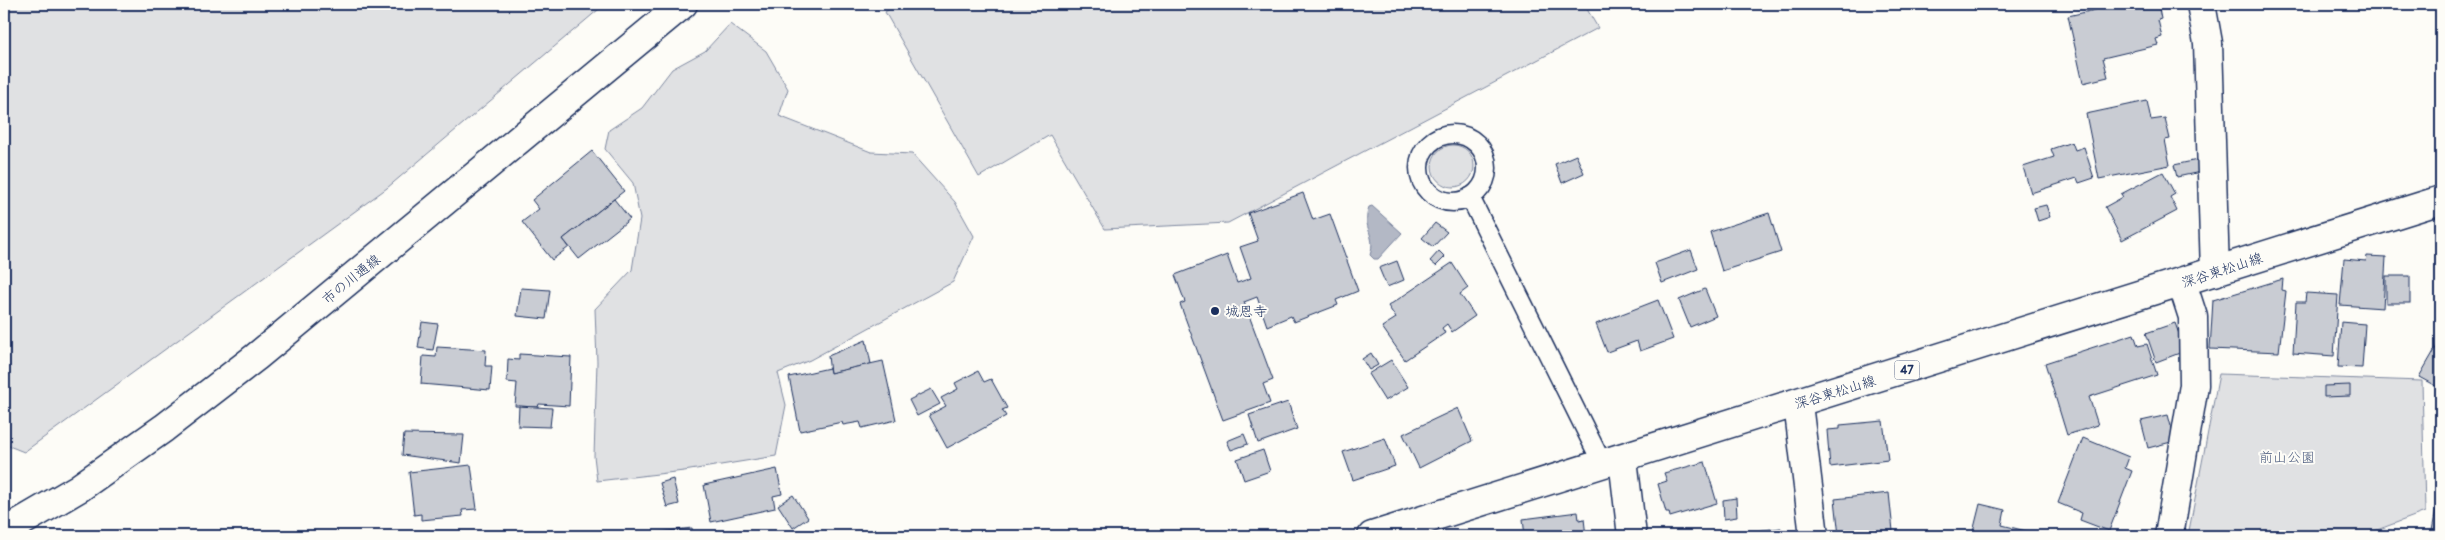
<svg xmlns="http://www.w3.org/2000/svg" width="2445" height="540" font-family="Pangolin,'Klee One',sans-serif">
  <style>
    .green { fill: #e0e1e3; stroke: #7e88a0 }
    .water { fill: #b3b8c5; stroke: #76819c }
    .building { fill: #c9ccd3; stroke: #1b2f5e }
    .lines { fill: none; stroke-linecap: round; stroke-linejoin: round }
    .lane-casing { stroke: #1b2f5e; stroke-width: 21 }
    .street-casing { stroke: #1b2f5e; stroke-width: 31 }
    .secondary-casing { stroke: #1b2f5e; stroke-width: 31 }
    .primary-casing { stroke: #1b2f5e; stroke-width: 31 }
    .lane { stroke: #fdfcf7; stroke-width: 18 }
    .street { stroke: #fdfcf7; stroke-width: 28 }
    .secondary { stroke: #fdfcf7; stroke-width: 28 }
    .primary { stroke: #fdfcf7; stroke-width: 28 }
    .poi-dot { fill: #1b2f5e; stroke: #fdfcf7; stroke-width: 2 }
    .labels { text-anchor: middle; stroke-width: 4; stroke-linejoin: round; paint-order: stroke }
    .shield { fill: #fdfcf7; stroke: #5f6c8c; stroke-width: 1 }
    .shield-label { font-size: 12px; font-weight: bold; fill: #1b2f5e }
    .street-label { font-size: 14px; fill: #1b2f5e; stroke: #fdfcf7 }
    .poi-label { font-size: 14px; fill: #1b2f5e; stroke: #fdfcf7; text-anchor: start }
    .park-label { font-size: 14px; fill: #4c5c7f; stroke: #fdfcf7 }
  </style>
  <rect width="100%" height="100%" fill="#fdfcf7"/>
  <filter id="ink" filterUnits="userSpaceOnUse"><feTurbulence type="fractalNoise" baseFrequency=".02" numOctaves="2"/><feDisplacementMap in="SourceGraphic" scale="10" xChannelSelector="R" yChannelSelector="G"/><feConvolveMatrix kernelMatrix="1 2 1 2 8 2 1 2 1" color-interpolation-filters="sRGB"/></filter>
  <g filter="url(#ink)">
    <g class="green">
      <path d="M4 4H605L387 188 24 452 4 444Z"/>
      <path d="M896 4H1584L1598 28 1228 223 1105 229 1050 135 979 177 885 12Z"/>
      <path d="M730 24 766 51 788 89 779 116 871 152 912 154 955 202 974 236 953 282 810 360 778 373 786 405 776 456 684 471 597 481 594 456 597 362 595 309 632 270 640 219 633 183 605 149 609 130 642 108 672 69 705 51Z"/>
      <circle cx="1453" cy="166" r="21"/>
      <path d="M2219 374 2422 381 2425 512 2361 536H2188Z"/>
    </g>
    <path class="water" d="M1372 206 1402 233 1378 259H1374L1370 255C1377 234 1361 229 1369 207Z"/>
    <g class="building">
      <path d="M2121 4H2158L2161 19 2158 20 2162 37 2156 39 2158 45 2103 58 2108 77 2083 83 2068 16Z"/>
      <path d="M2147 101 2151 120 2165 118 2170 139 2165 140 2170 165 2099 179 2086 114Z"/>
      <path d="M2072 142 2075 150 2084 147 2094 178 2079 183 2077 178 2031 193 2023 167 2054 157 2051 149Z"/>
      <path d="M592 151 624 191 563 239 569 247 552 260 522 222 539 209 532 200Z"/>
      <path d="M1576 155 1584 173 1562 183 1555 164Z"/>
      <path d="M2202 159 2205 171 2177 177 2174 165Z"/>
      <path d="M2163 172 2175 194 2170 197 2177 211 2122 240 2105 207 2123 197 2121 194Z"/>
      <path d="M1303 193 1313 220 1330 214 1358 291 1336 300 1338 305 1294 322 1291 316 1267 326 1257 297 1244 302 1273 380 1263 384 1270 403 1223 420 1180 304 1185 302 1175 275 1227 255 1237 283 1251 278 1240 247 1258 241 1248 213Z"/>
      <path d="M614 199 630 219 579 259 563 239Z"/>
      <path d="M2046 205 2050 217 2038 221 2034 208Z"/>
      <path d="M1769 213 1781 252 1722 271 1710 232Z"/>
      <path d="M1435 223 1447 232 1433 247 1422 238Z"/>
      <path d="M1691 250 1698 269 1662 283 1655 263Z"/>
      <path d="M1439 251 1445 257 1436 266 1430 261Z"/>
      <path d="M2367 256 2386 257 2383 308 2340 305 2344 259 2366 261Z"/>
      <path d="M1397 261 1404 280 1387 287 1379 268Z"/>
      <path d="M1452 263 1468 288 1460 294 1475 316 1452 332 1447 324 1442 328 1445 333 1405 360 1382 327 1396 318 1388 306Z"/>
      <rect x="2386" y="276" width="24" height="27"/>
      <path d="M2283 279 2282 290 2286 291 2279 352 2210 349 2213 300Z"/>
      <path d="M521 288 550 290 546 319 517 316Z"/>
      <path d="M1705 289 1716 316 1690 327 1679 300Z"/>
      <path d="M2306 293 2338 295 2334 356 2293 353 2296 302H2305Z"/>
      <path d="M1658 300 1673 339 1640 351 1637 341 1607 352 1596 324Z"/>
      <path d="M422 322 438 324 433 350 418 348Z"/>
      <path d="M2341 322 2365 324 2362 368 2338 367Z"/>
      <path d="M2175 323 2185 351 2156 362 2146 333Z"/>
      <path d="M2134 334 2138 346 2147 344 2157 375 2089 397 2098 425 2067 435 2045 363Z"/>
      <path d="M2441 339V389L2419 377Z"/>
      <path d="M866 340 871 364 830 373 828 356Z"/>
      <path d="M437 347 486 350 485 366H492L490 390 421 384 423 356 436 357Z"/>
      <path d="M1371 353 1378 365 1369 370 1362 359Z"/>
      <path d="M519 354 571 357 569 406 539 404 538 407 515 406 517 383 507 382 508 359 519 360Z"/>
      <path d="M1391 360 1408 387 1385 401 1368 374Z"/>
      <path d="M883 361 896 420 862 428 860 422 843 425 842 422 800 431 789 377 829 368 830 373Z"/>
      <path d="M978 371 984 382 991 379 1007 408 1002 410 1006 416 947 448 929 415 946 406 941 398 958 389 955 383Z"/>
      <path d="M2350 385V396L2324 397V386Z"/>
      <path d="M931 389 940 404 917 416 909 400Z"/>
      <path d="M1288 402 1297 429 1258 443 1249 415Z"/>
      <path d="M519 406 552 408 550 427 518 426Z"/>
      <path d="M1458 408 1472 441 1419 468 1403 434Z"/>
      <path d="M2168 415 2175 441 2148 448 2141 421Z"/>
      <path d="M1883 421 1888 460 1830 467 1827 430 1840 429V425Z"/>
      <path d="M404 434 464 435 461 463 402 455Z"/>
      <path d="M1244 434 1248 444 1231 450 1227 441Z"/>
      <path d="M1385 438 1395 466 1353 480 1343 452Z"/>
      <path d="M2083 438 2129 457 2125 468 2132 471 2109 531 2080 520 2082 513 2058 503Z"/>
      <path d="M1263 450 1270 471 1244 480 1237 459Z"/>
      <path d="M1705 462 1717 503 1670 517 1669 512H1666L1658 484 1667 481 1664 473Z"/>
      <path d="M471 465 477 509 462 510 463 516 421 520V514L414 515 409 472Z"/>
      <path d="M777 469 782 494 773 496 775 508 711 522 704 485Z"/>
      <path d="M673 479 679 504 667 507 660 483Z"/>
      <path d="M1889 493 1893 531 1839 536 1835 499Z"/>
      <path d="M793 495 808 518 793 528 778 505Z"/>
      <path d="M1736 498 1737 517 1724 519 1723 500Z"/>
      <path d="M2438 499H2441V536H2431Z"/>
      <path d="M1980 504 2005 510 2002 525 2038 534 2037 536H1972Z"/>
      <path d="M1578 512 1579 520 1584 519 1586 536H1525L1523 519Z"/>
      <path d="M692 528 693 536H628Z"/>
      <path d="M1781 528 1782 536H1727V534Z"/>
    </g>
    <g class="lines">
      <defs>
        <g id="lane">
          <circle cx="1453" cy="168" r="34"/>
          <path d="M1470 197 1603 465"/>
        </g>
        <g id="street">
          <path d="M2201 4 2208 43 2215 272"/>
          <path d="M1798 404 1814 536"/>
          <path d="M1623 459 1632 536"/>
          <path d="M2169 536 2194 385 2193 317 2182 283"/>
        </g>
        <path id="secondary" d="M4 532 79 488 164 428 256 357 683 4"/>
        <path id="primary" d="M1372 536 2441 200"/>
      </defs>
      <use href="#lane" class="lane-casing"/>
      <use href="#street" class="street-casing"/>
      <use href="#secondary" class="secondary-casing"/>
      <use href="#primary" class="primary-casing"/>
      <use href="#lane" class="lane"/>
      <use href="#street" class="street"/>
      <use href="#secondary" class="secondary"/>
      <use href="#primary" class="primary"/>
    </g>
  </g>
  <circle class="poi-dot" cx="1215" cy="311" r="5"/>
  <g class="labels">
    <rect class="shield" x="1894.5" y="360.5" width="25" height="19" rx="4"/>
    <g class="shield-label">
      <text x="1907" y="374">47</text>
    </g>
    <g class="street-label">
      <text transform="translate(2222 270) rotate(-18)" y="5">深谷東松山線</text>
      <text transform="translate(351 279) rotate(-39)" y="5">市の川通線</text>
      <text transform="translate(1835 392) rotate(-17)" y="5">深谷東松山線</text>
    </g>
    <g class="poi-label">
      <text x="1225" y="316">城恩寺</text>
    </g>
    <g class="park-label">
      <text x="2287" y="462">前山公園</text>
    </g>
  </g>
  <rect width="2445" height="540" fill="none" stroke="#fdfcf7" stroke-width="20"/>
  <rect x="10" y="10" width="2425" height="520" fill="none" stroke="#1b2f5e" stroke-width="2" filter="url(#ink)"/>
</svg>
